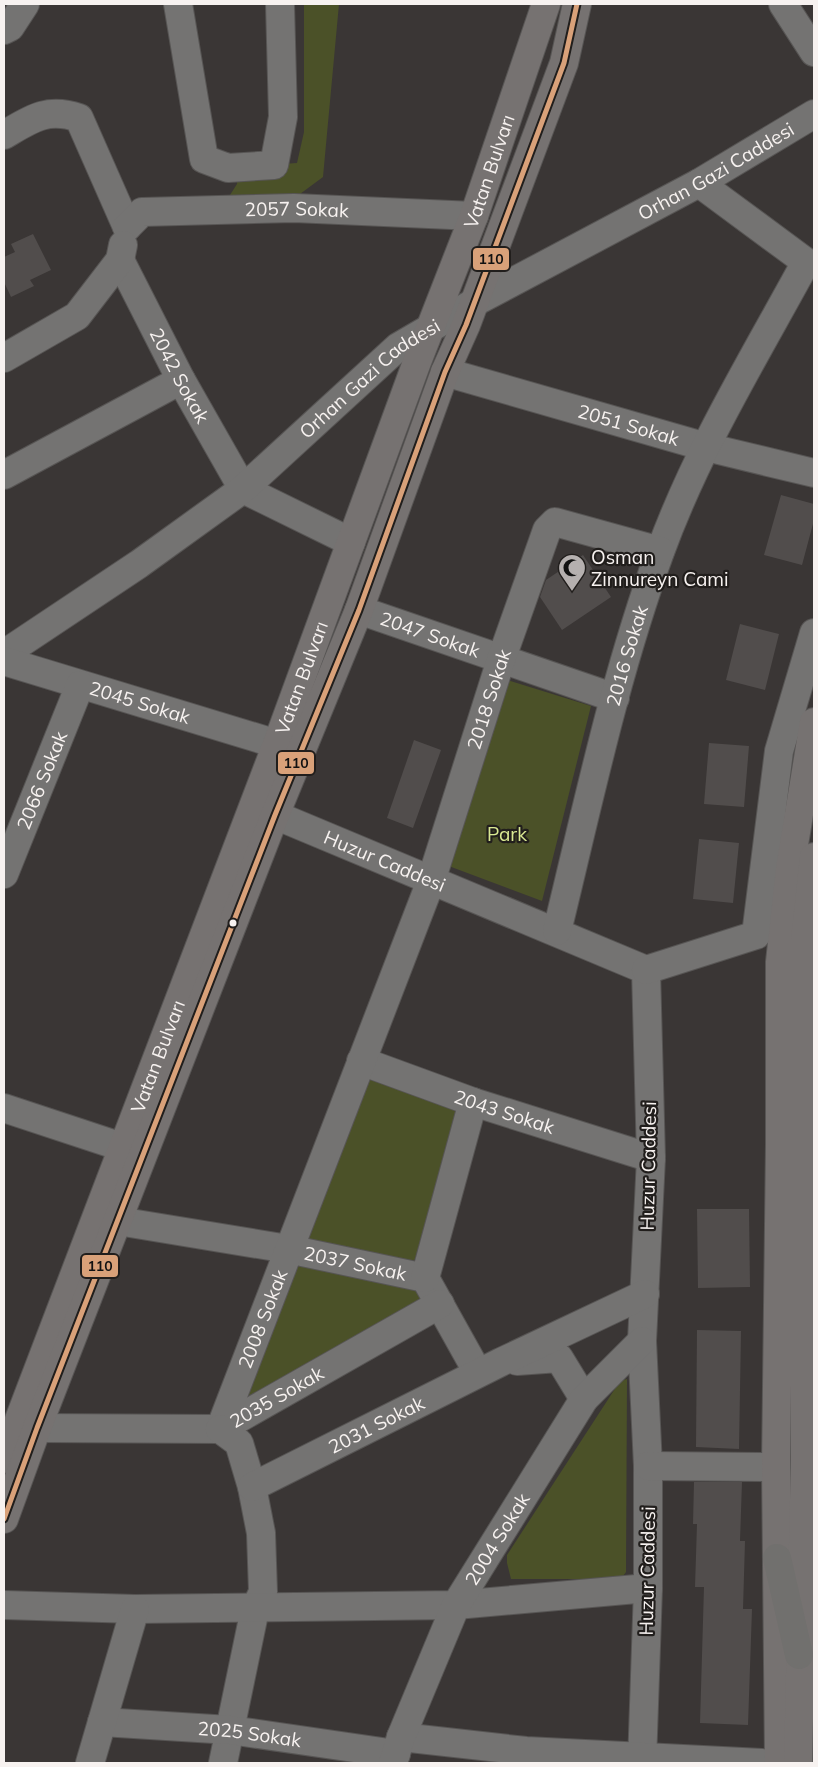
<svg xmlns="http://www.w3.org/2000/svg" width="818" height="1767" font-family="Mulish,sans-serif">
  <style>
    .green { fill: #4b5128 }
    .building { fill: #514d4c }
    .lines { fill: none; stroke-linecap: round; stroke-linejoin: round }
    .minor-casing { stroke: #575554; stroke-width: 30 }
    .major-casing { stroke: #575554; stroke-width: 30 }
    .highway-casing { stroke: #575554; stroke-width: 30 }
    .minor { stroke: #747372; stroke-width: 28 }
    .major { stroke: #767271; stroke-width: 28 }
    .highway { stroke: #71706e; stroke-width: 28 }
    .bus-1-casing { stroke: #211e1c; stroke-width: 9 }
    .bus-1 { stroke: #d9a179; stroke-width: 5 }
    .bus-dot { fill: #f7f2f0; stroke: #211e1c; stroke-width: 2 }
    .labels { text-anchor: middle; stroke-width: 4.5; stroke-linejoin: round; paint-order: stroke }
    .street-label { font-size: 19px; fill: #f7f2f0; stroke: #211e1c }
    .poi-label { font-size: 19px; fill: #f7f2f0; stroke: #211e1c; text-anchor: start }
    .park-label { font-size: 19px; fill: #d9e892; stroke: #211e1c }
    .line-badge { stroke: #211e1c; stroke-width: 2 }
    .pale-badge-label { font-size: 14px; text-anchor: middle; font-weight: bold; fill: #111 }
  </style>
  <rect width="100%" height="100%" fill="#3a3635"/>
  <g class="green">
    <path d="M304 4H339L323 177 300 194 230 195 237 184 238 167 297 163 304 132Z"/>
    <path d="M501 678 591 706 542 901 446 865Z"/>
    <path d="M383 1078 457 1106 455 1121 415 1259 409 1265 308 1240 366 1080Z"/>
    <path d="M299 1261 417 1284 423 1301 241 1401Z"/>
    <path d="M627 1379 626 1572 621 1579H511L507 1563V1555L620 1381Z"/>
  </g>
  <g class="building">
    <path d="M33 234 51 270 30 280 34 286 11 297 4 282V257L15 252 11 244Z"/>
    <path d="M781 495 814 504V520L802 565 764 555Z"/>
    <path d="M583 555 611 597 562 630 540 597 546 580Z"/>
    <path d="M740 624 779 634 765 690 726 680Z"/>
    <path d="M414 740 441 750 413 828 387 818Z"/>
    <path d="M709 743 749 746 744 807 704 804Z"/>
    <path d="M699 839 739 843 733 903 693 899Z"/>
    <path d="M697 1209H749L750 1287 698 1288Z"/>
    <path d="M697 1330 741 1331 739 1449 696 1447Z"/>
    <path d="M694 1482H742L740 1541H745L743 1609H752L748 1725 700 1723 704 1587H695L697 1524H693Z"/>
  </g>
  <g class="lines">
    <defs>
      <g id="minor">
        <path d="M178 4 204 159 228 168 274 165 283 117 280 4"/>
        <path d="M783 4 814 52"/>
        <path d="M4 30 10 27 25 4"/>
        <path d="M4 135C31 119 47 107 79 118L127 227"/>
        <path id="s1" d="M127 227 142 212 294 208 474 216"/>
        <path id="s2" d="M120 260 181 380 243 489 351 542"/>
        <path d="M4 358 77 316 120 260 123 245"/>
        <path id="s3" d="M445 372 706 447 814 473"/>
        <path d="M4 475 181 380"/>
        <path id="s4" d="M359 610 615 698"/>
        <path id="s5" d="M4 654 139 564 243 489 398 347 475 302 699 183 814 114"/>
        <path id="s6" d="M4 661 277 744"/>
        <path id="s7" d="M275 815 646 970 651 1158 642 1341 648 1466V1588L642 1763"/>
        <path id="s8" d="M4 874 80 685"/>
        <path id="s9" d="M557 931C588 804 615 675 660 552 697 450 755 356 806 262L699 183"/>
        <path d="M646 970 756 935 779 751 814 633"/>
        <path id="s10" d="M361 1061 473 1102 651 1158"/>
        <path d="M4 1108 122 1147"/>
        <path id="s11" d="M118 1221 288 1249 425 1278 478 1373"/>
        <path d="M425 1278 473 1102"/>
        <path d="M517 1361 559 1358 584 1399"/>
        <path id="s12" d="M37 1428 220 1429 440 1304"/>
        <path id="s13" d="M220 1429 431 881 501 660 547 530 555 522 660 551"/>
        <path d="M220 1429 239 1443 252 1487 261 1533 263 1592 255 1609 223 1763"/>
        <path d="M648 1466 776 1467"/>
        <path id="s14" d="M252 1487 501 1362 645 1294"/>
        <path d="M4 1605 135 1609 456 1605 648 1588"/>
        <path id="s15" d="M102 1722 230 1730 396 1754"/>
        <path d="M401 1737 526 1751 762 1763"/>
        <path d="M90 1763 135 1609"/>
        <path id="s16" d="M393 1763 401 1737 456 1605 584 1399 642 1341"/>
      </g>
      <g id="major">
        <path id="s17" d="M4 1459 277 744 417 362 474 216 546 4"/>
        <path d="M4 1519 37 1428 275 815 359 610 445 372 466 325 564 63 577 4"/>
        <path d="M779 1763 776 1467 780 1143V962L790 869 814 722"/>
        <path d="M798 1763 805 1456V940L814 857"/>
      </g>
      <path id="highway" d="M777 1558 799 1655"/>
    </defs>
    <use href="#minor" class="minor-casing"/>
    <use href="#major" class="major-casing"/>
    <use href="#highway" class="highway-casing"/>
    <use href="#minor" class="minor"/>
    <use href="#major" class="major"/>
    <use href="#highway" class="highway"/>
    <defs>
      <path id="bus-1" d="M4 1519 37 1428 275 815 359 610 445 372 466 325 564 63 577 4"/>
    </defs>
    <use href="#bus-1" class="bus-1-casing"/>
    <use href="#bus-1" class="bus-1"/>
  </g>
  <defs>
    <symbol id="mosque-pin" viewBox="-11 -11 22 30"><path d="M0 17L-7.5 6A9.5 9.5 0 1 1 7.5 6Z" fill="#b5b0af" stroke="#211e1c"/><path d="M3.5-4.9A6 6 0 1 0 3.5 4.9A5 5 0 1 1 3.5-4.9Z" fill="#111"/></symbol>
  </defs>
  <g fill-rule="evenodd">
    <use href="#mosque-pin" x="556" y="552" width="32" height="43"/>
  </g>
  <circle class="bus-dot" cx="233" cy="923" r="4.5"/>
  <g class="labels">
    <g class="street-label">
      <text dy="7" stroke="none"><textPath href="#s17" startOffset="1376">Vatan Bulvarı</textPath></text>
      <text dy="7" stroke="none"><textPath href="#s5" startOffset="864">Orhan Gazi Caddesi</textPath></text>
      <text dy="7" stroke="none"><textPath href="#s1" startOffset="176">2057 Sokak</textPath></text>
      <text dy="7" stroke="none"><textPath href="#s2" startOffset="130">2042 Sokak</textPath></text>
      <text dy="7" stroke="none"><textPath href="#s5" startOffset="459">Orhan Gazi Caddesi</textPath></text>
      <text dy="7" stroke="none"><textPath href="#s3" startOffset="191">2051 Sokak</textPath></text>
      <text dy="7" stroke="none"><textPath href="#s4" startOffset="75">2047 Sokak</textPath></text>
      <text dy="7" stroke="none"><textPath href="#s9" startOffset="284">2016 Sokak</textPath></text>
      <text dy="7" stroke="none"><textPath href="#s17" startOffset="836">Vatan Bulvarı</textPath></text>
      <text dy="7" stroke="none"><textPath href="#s13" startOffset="778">2018 Sokak</textPath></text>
      <text dy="7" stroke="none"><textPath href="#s6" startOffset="142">2045 Sokak</textPath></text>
      <text dy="7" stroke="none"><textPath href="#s8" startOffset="101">2066 Sokak</textPath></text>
      <text dy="7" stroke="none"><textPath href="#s7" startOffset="119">Huzur Caddesi</textPath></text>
      <text dy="7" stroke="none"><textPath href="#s17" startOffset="431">Vatan Bulvarı</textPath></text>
      <text dy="7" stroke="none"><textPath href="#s10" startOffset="152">2043 Sokak</textPath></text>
      <text transform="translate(648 1166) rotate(-89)" y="7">Huzur Caddesi</text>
      <text dy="7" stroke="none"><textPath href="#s11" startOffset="241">2037 Sokak</textPath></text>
      <text dy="7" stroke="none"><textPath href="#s13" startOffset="118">2008 Sokak</textPath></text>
      <text dy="7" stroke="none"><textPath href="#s12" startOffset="248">2035 Sokak</textPath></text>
      <text dy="7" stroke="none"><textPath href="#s14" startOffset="139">2031 Sokak</textPath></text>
      <text dy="7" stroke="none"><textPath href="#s16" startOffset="248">2004 Sokak</textPath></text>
      <text transform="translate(647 1571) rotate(-89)" y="7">Huzur Caddesi</text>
      <text dy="7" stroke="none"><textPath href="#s15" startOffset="148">2025 Sokak</textPath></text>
    </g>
    <g class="poi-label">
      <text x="591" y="564">Osman<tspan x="591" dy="22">Zinnureyn Cami</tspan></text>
    </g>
    <g class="park-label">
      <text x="507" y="841">Park</text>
    </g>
  </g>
  <g class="line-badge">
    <rect x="472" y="247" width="38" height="24" rx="5" fill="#d9a179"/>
    <rect x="277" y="751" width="38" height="24" rx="5" fill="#d9a179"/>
    <rect x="81" y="1254" width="38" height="24" rx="5" fill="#d9a179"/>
  </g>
  <g class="pale-badge-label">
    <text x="491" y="264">110</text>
    <text x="296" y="768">110</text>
    <text x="100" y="1271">110</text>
  </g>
  <rect width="818" height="1767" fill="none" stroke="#f7f2f0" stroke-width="10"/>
</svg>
